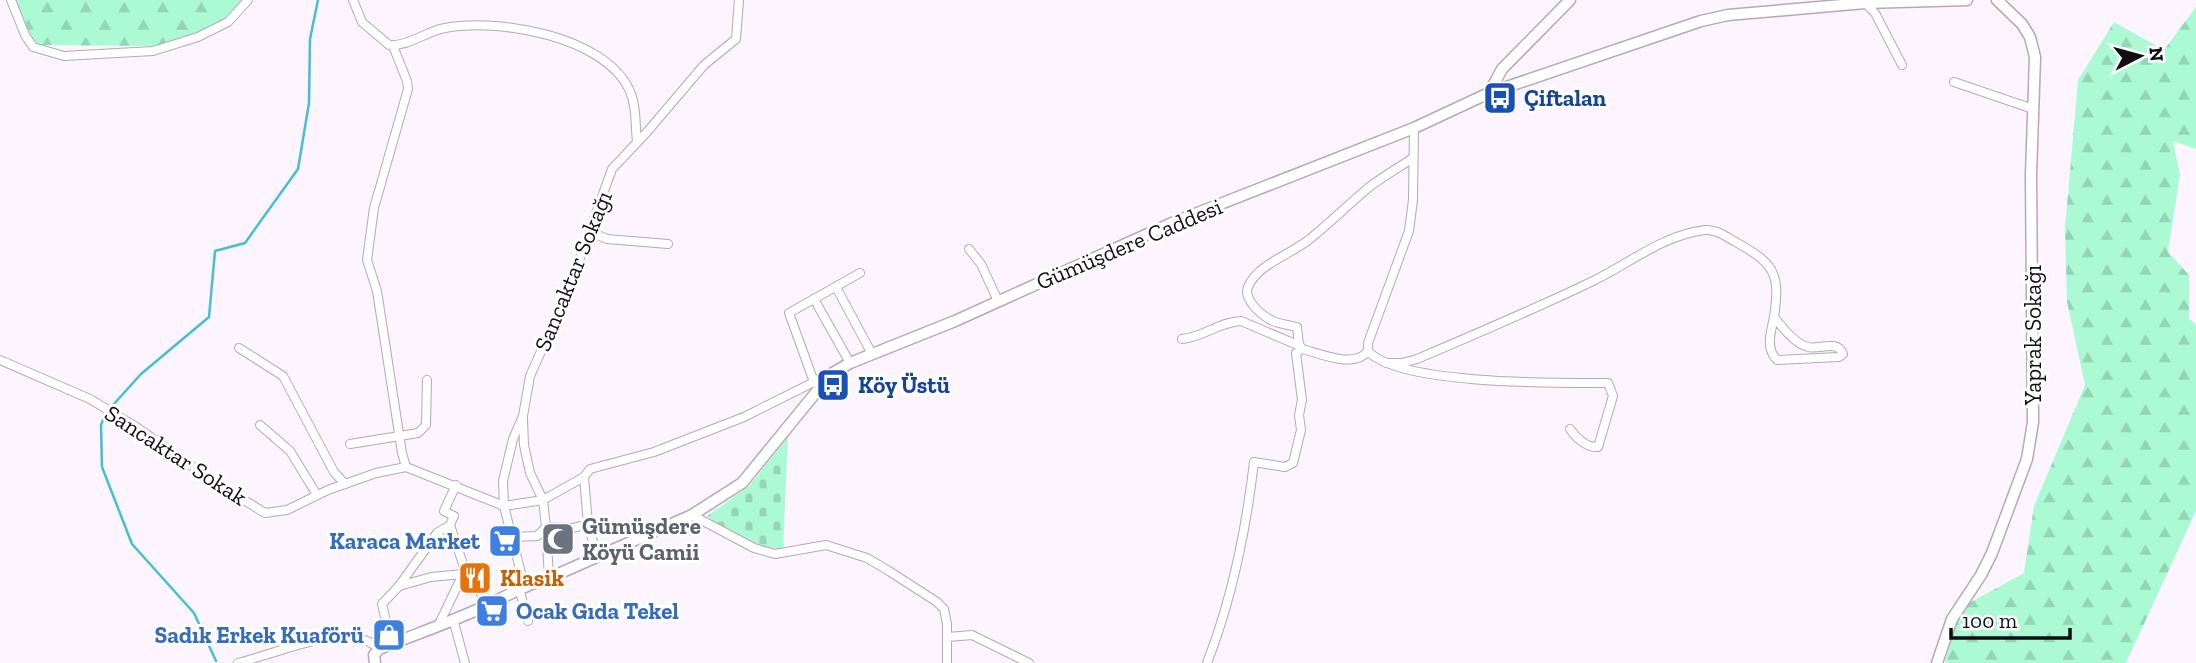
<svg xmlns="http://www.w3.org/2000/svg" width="2196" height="663" font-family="'Zilla Slab',serif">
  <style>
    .forest { fill: url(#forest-firs) }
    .cemetery { fill: url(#cemetery-stones) }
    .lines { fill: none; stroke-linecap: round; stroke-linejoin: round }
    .stream { stroke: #47bdd6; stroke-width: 2.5 }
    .minor-casing { stroke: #b5a8b8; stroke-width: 10 }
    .tertiary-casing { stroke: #b5a8b8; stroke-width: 13 }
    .minor { stroke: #fff; stroke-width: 8 }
    .tertiary { stroke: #fff; stroke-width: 10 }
    .labels { text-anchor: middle; stroke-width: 6; stroke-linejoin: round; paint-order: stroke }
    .transit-label { font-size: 23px; font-weight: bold; fill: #164399; stroke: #fff; text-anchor: start }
    .street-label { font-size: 23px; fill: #110d13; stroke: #fff }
    .worship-label { font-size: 23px; font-weight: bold; fill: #5b616d; stroke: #fff; text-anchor: start }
    .shop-label { font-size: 23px; font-weight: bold; fill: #366cbe; stroke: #fff; text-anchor: end }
    .food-label { font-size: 23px; font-weight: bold; fill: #c56008; stroke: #fff; text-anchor: start }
  </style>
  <defs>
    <pattern id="forest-firs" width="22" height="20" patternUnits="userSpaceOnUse" patternTransform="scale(1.75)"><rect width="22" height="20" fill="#acfad4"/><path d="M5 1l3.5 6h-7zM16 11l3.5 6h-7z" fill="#93d5b5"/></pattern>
    <pattern id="cemetery-stones" width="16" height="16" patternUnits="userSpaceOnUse" patternTransform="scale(1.75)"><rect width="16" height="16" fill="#acfad4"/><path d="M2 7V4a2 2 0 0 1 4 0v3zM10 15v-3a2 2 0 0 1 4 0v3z" fill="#93d5b5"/></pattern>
  </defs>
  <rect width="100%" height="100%" fill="#fcf4fe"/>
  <g class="forest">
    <path d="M15 0H244L230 22 154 46 33 45Z"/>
    <path d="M2196 7V149L2173 141 2180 175 2168 252 2189 275V318L2196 325V511L2126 663H1945L1960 608 2024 573 2034 506 2085 385 2067 302 2065 228 2078 80 2114 22 2164 50Z"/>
  </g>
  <path class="cemetery" d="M788 437 783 550C754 546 730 533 707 516L748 487Z"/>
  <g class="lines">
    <g class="stream">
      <path d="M113 405 141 374 209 317 215 251 245 243 298 169 309 103 310 39 318 0"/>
      <path d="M105 415 101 425 102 467 132 544 194 613 216 661"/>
    </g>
    <defs>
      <g id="minor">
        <path d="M11 0 25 35 33 47 64 56 153 51 198 37 228 22 248 0"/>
        <path d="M353 0 362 22 389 45C407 47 427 31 445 28 499 18 603 36 629 89 637 106 635 125 637 142"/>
        <path d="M1865 3 1875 13 1902 65"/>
        <path d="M393 46 407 81 408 89 374 208 367 260 377 291 402 453 406 467"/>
        <path d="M1954 82 2033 109"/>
        <path d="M1414 128 1413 200 1409 231 1368 343V351C1398 385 1560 383 1608 383L1613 396 1598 447C1587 448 1576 438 1570 429"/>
        <path d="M591 232 607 239 668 244"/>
        <path d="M969 249 981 264 998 301"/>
        <path d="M836 287 872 354"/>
        <path d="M814 299 850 363"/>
        <path d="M1182 339C1204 337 1219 322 1241 321L1300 346"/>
        <path d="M1299 345 1297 327C1289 325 1278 324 1271 320 1261 315 1243 299 1248 287 1257 264 1294 253 1311 238 1331 222 1349 204 1368 188 1382 177 1398 168 1413 158"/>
        <path d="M239 348 283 376 334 472 345 484"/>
        <path d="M0 360 90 399 138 428 210 479 265 513 287 510 328 490 376 473 406 467 504 506 543 500 584 477 590 469 654 452 744 417 828 375"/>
        <path d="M1386 363H1402L1417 359C1476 334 1535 309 1593 281 1630 263 1663 235 1705 230 1716 229 1725 236 1734 241 1773 263 1781 271 1774 317 1782 327 1795 344 1808 347 1820 350 1837 339 1843 354L1839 357 1777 360C1765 348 1771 332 1774 317"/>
        <path d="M814 382 789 313 860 273"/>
        <path d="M260 425 290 451 317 495"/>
        <path d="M350 444 418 433 426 425 427 380"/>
        <path d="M584 477 588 524 597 556"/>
        <path d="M692 515 754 548 775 554 826 545 867 558 889 571 937 602 944 609 947 624V663"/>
        <path d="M513 537 537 536 546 527 543 500 530 473 524 445 523 420"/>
        <path d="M549 578 546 527 573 528 588 524"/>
        <path d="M524 585 504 506 503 481 513 439 523 416 530 376 568 291 612 169 647 132 704 65 736 39 739 0"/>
        <path d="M399 586 431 577 463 574 490 603"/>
        <path d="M519 588 528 621"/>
        <path d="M453 619 465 663"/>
        <path d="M438 626 465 570 450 525"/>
        <path d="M948 637 972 635 1029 663"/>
        <path d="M373 644 387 626 382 604 399 586 437 533 450 525 454 516 444 511 456 485"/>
        <path d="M238 663C266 656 325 633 351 636 360 637 368 641 376 646"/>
        <path d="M1207 663C1232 599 1246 530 1254 462L1285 467 1293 463 1301 430 1299 415 1302 400 1296 353 1302 349C1322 354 1354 369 1368 351"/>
      </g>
      <g id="tertiary">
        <path d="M1489 93 1502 69 1570 0"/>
        <path d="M375 663 374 655 379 649C416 634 454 621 490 604 510 594 527 584 549 578L692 515 742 483 831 374 850 363 955 321 1172 223 1414 128 1489 93 1701 21 1728 15 1865 3 1967 0"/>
        <path d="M1937 663 1952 619 1981 575 1992 553 2027 459 2033 422 2031 175 2035 57 2030 37 2022 24 1997 0"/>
      </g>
    </defs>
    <use href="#minor" class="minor-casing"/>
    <use href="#tertiary" class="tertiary-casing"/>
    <use href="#minor" class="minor"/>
    <use href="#tertiary" class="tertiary"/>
  </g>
  <defs>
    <symbol id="bus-square" viewBox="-11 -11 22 22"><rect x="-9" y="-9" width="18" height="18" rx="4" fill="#1a4fb4" stroke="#fff"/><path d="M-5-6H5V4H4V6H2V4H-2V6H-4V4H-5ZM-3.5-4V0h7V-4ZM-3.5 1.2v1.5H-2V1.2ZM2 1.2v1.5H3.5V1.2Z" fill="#fff"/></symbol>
    <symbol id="mosque-square" viewBox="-11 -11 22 22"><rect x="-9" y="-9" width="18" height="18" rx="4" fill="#6b7280" stroke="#fff"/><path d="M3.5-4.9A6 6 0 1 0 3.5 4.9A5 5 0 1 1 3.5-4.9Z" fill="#fff"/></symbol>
    <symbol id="supermarket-square" viewBox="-11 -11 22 22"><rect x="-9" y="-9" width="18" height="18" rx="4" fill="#3f7fe0" stroke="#fff"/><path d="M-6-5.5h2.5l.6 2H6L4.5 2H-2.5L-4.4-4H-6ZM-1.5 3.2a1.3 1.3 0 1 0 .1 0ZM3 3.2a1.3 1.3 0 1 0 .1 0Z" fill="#fff"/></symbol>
    <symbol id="restaurant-square" viewBox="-11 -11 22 22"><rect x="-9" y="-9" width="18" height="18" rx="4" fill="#e8710a" stroke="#fff"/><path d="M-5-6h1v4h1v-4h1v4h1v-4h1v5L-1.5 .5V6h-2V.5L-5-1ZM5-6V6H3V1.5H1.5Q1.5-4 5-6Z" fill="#fff"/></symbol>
    <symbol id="shop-square" viewBox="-11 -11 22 22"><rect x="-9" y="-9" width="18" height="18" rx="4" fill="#3f7fe0" stroke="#fff"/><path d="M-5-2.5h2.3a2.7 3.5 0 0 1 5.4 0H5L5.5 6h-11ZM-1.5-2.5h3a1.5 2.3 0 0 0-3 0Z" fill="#fff"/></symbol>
  </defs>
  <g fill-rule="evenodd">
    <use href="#bus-square" x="1481" y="79" width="38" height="38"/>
    <use href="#bus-square" x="814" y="366" width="38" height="38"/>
    <use href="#mosque-square" x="539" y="520" width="38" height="38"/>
    <use href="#supermarket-square" x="486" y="522" width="38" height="38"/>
    <use href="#restaurant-square" x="456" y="559" width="38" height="38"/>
    <use href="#supermarket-square" x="473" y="592" width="38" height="38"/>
    <use href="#shop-square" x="370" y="616" width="38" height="38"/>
  </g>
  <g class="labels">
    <g class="transit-label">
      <text x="1524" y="106">Çiftalan</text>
      <text x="858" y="393">Köy Üstü</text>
    </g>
    <g class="street-label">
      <text transform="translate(1129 244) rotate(-23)" y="8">Gümüşdere Caddesi</text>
      <text transform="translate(573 271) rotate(-68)" y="8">Sancaktar Sokağı</text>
      <text transform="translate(2033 335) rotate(-90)" y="8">Yaprak Sokağı</text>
      <text transform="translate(176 455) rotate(33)" y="8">Sancaktar Sokak</text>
    </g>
    <g class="worship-label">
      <text x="582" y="534">Gümüşdere<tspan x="582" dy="26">Köyü Camii</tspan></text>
    </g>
    <g class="shop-label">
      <text x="480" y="549">Karaca Market</text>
      <text x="516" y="619" text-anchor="start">Ocak Gıda Tekel</text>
      <text x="364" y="643">Sadık Erkek Kuaförü</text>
    </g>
    <g class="food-label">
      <text x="500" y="586">Klasik</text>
    </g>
  </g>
  <g transform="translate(2140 56) rotate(84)" stroke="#ffffff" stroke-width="5" paint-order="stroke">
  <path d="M0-5L12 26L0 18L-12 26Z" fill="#110d13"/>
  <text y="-10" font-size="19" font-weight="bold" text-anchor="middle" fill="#110d13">N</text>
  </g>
  <path d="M1951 628v10h119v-10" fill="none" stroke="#110d13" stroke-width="3.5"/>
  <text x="1962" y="628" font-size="21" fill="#110d13" stroke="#ffffff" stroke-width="5" paint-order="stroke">100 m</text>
</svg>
